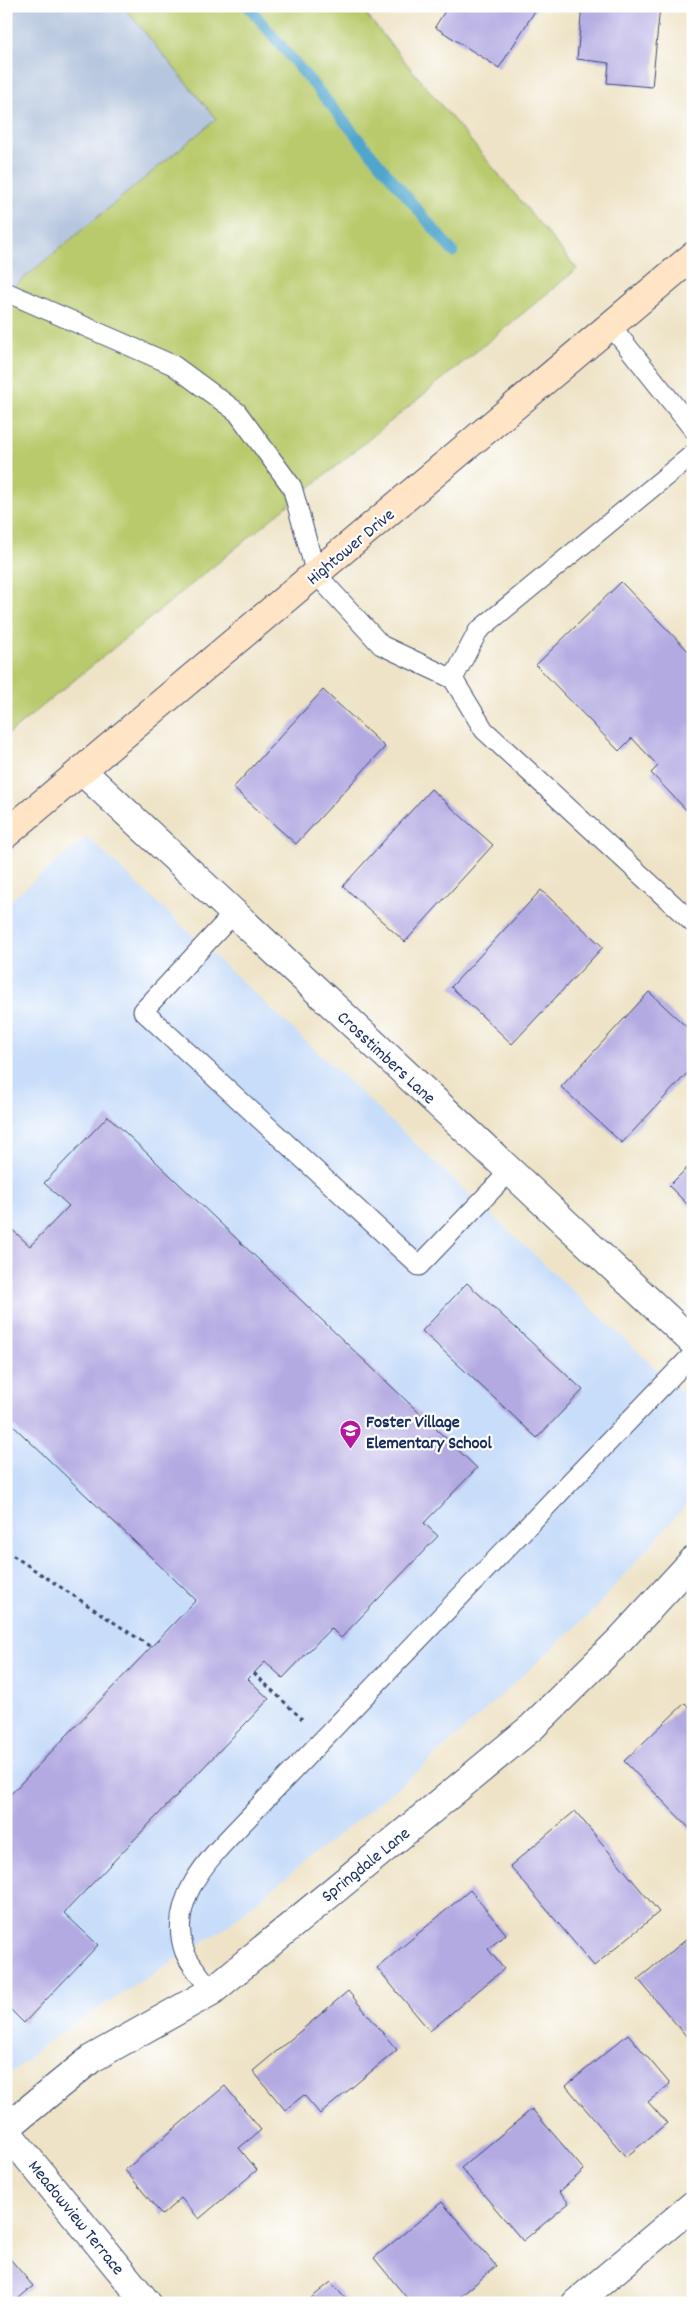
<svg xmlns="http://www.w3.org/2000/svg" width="699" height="2309" font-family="Dekko,sans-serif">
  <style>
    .built { fill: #c8ddf9 }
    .industrial { fill: #b6c6de }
    .green { fill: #b9ca6c; stroke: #6a7c65 }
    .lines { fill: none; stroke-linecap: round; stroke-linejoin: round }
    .stream { stroke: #50a5cc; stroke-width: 11 }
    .building { fill: #b3aae2 }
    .lane-casing { stroke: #3b4a6e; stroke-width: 21 }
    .street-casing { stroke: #3b4a6e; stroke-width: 30 }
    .secondary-casing { stroke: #3b4a6e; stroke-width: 30 }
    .path { stroke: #3b4a6e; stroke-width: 3; stroke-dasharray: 4 4; stroke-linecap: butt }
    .lane { stroke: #fff; stroke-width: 19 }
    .street { stroke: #fff; stroke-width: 28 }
    .secondary { stroke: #ffe4c6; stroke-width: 28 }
    .labels { text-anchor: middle; stroke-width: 4.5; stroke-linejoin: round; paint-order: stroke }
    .street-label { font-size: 18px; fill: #1b2f5e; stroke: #fff }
    .poi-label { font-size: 18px; font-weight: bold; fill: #1b2f5e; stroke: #fff; text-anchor: start }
  </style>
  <rect width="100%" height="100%" fill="#fff"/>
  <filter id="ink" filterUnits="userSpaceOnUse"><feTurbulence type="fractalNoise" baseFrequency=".02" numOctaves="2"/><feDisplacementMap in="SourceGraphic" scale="10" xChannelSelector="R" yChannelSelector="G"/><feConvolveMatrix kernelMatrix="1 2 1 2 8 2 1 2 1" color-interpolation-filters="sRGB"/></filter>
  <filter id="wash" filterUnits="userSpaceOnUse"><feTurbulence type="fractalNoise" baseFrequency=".0096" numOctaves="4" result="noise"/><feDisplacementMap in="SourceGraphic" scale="20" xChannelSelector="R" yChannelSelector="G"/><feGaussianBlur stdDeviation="1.12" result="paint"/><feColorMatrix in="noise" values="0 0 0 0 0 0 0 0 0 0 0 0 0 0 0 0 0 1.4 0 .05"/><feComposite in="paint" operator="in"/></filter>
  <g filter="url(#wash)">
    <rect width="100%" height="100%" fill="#eee3c6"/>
    <path class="built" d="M87 837 693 1403V1497L591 1613 425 1765 222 1930 51 2039 6 2078V904Z"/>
    <path class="industrial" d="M6 6H123L216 119 6 293Z"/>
    <path class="green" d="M123 6H359L577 269 6 736V293L216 119Z"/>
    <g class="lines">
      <path class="stream" d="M248 6 453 252"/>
    </g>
    <g id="blocks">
      <g class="building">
        <path d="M448 6H538L499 68 435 27Z"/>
        <path d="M582 6H660L652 87 607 83 609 63 577 59Z"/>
        <path d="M621 582 693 656 691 670 693 672V817L651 773 658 766 632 738 619 751 536 665Z"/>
        <path d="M323 690 385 747 296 844 233 788Z"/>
        <path d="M431 789 493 845 405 942 343 886Z"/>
        <path d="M541 890 603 947 512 1044 451 987Z"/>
        <path d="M649 992 693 1033V1067L622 1143 561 1087Z"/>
        <path d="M108 1116 477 1468 424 1523 438 1536 341 1638 331 1628 283 1678 265 1662 248 1679 269 1699 64 1913 98 1945 24 2023 6 2005V1799L196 1600 6 1419V1224L30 1246 69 1206 44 1183Z"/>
        <path d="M693 1162V1210L669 1186Z"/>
        <path d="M467 1283 583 1390 537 1438 422 1331Z"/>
        <path d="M685 1703 693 1711V1832L624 1761Z"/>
        <path d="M575 1811 659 1912 594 1966 510 1866Z"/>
        <path d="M470 1890 506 1934 488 1949 504 1969 430 2031 377 1968Z"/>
        <path d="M693 1934V2044L638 1979Z"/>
        <path d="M348 1991 397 2050 320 2114 304 2095 285 2110 253 2071Z"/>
        <path d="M628 2034 670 2084 648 2102 667 2123 626 2157 566 2086Z"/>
        <path d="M225 2086 261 2130 239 2148 257 2170 199 2219 181 2198 162 2215 125 2170Z"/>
        <path d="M532 2109 584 2170 559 2192 569 2203 523 2241 461 2168Z"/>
        <path d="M442 2202 496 2266 453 2303H411L374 2258Z"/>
        <path d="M6 2254 33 2286 13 2303H6Z"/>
        <path d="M331 2282 349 2303H305Z"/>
      </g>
    </g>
  </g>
  <g filter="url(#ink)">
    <use href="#blocks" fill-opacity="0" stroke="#3b4a6e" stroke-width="1"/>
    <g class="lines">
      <defs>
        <g id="lane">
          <path d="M6 292 173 365 237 412 292 487 316 574 381 645 453 679 484 730 693 923"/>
          <path d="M611 326 693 429"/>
          <path d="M453 679 478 631 693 454"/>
          <path d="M234 913 143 1011 419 1266 510 1171"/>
          <path d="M212 1991C204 1980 187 1961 184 1950 165 1891 224 1845 259 1806L693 1354"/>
        </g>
        <g id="street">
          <path d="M82 771 693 1342"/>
          <path d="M6 2128 91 2059 212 1991 532 1727 621 1639 693 1561"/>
          <path d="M6 2131 147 2303"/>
          <path d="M576 2303 693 2205"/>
        </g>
        <path id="secondary" d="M6 834 693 256"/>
      </defs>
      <use href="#lane" class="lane-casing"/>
      <use href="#street" class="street-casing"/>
      <use href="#secondary" class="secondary-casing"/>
      <g class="path">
        <path d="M6 1551 151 1647"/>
        <path d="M254 1673 302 1719"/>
      </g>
      <use href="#lane" class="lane"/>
      <use href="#street" class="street"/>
      <use href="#secondary" class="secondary"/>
    </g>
  </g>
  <defs>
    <symbol id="school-pin" viewBox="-11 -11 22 30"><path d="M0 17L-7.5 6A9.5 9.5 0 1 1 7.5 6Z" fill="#b5179e" stroke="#fff"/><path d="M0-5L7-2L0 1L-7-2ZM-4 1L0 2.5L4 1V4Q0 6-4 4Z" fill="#fff"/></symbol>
  </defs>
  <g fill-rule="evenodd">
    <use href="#school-pin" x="338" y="1418" width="25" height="34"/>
  </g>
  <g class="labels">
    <g class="street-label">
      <text transform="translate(350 546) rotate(-40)" y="6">Hightower Drive</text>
      <text transform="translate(387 1057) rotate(43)" y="6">Crosstimbers Lane</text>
      <text transform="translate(365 1864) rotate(-39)" y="6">Springdale Lane</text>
      <text transform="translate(77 2217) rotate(51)" y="6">Meadowview Terrace</text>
    </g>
    <g class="poi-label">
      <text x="366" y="1427">Foster Village<tspan x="366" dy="21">Elementary School</tspan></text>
    </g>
  </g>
  <rect width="699" height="2309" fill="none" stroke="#fff" stroke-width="25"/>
</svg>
